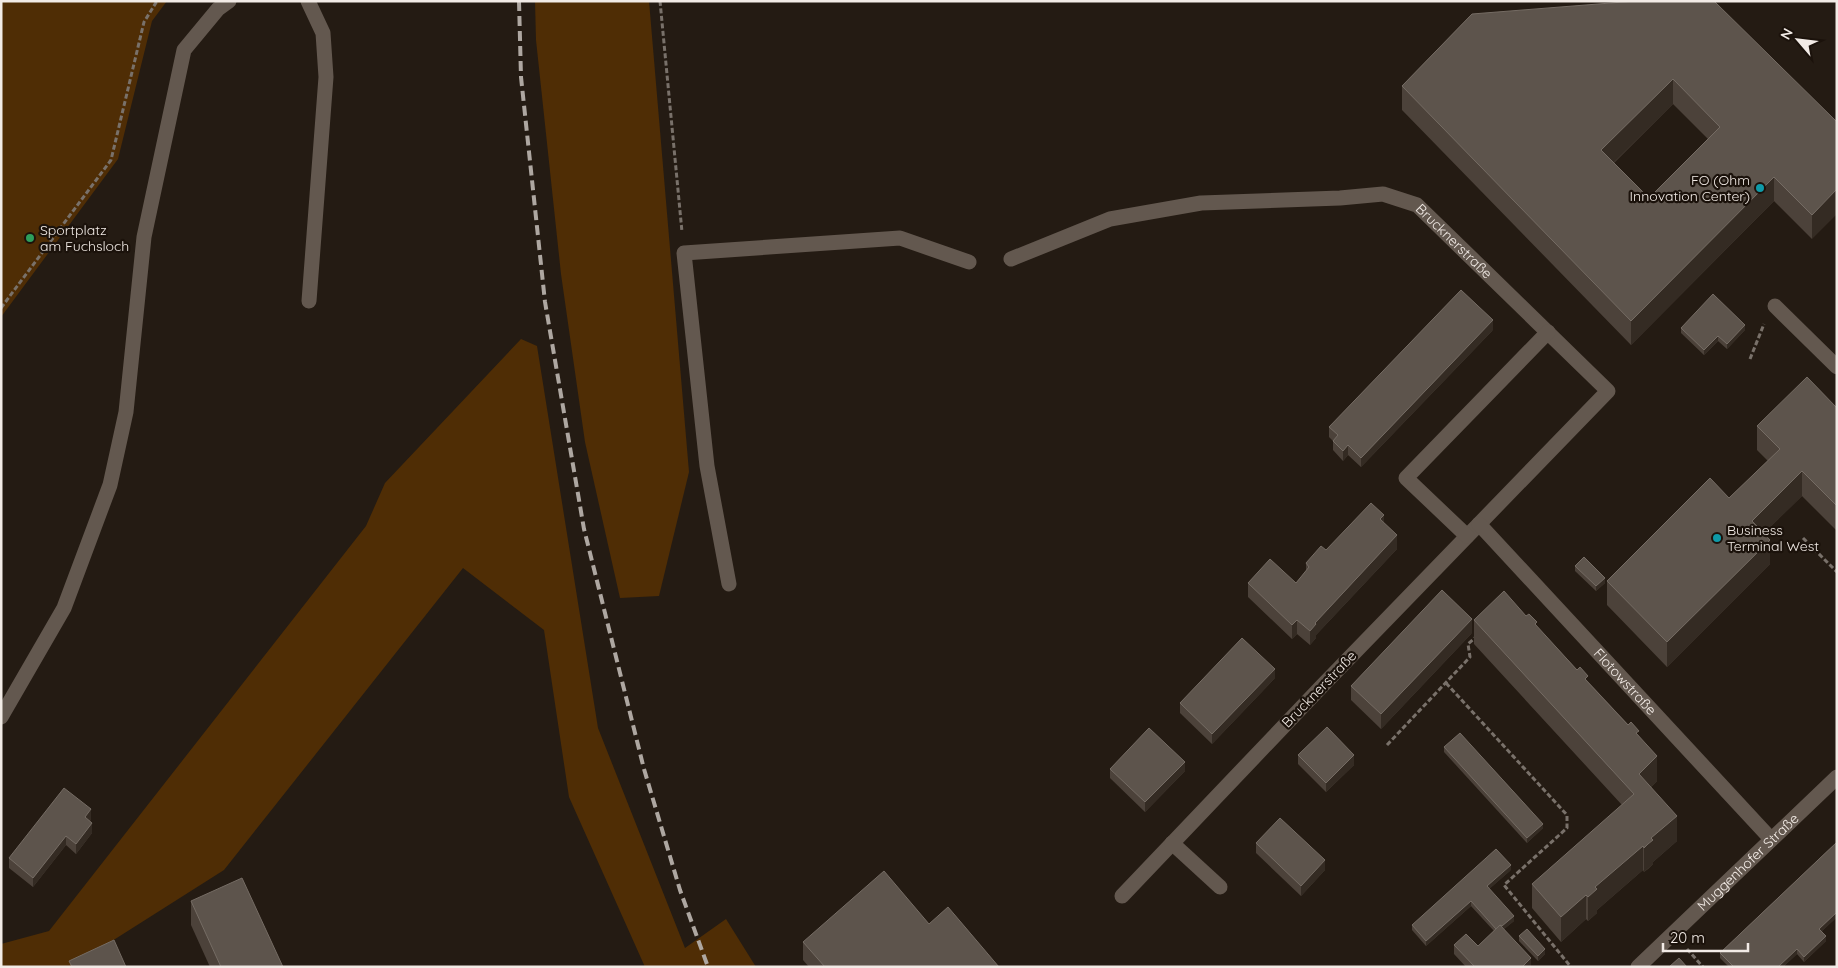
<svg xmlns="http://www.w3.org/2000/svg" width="1838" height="968" font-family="Quicksand,sans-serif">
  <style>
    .green { fill: #4f2d05 }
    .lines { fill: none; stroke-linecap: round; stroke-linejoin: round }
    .path { stroke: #79716a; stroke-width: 3; stroke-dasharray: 5 2.5; stroke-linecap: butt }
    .minor { stroke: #63584f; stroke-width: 15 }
    .rail { stroke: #aea7a1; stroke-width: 4; stroke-dasharray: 10 5; stroke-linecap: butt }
    .wall { fill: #4c423a; fill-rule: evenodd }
    .shaded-wall { fill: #342b23 }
    .building { fill: #5d544c; stroke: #756c64; fill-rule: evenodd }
    .culture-dot { fill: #0f9aa8; stroke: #1b120b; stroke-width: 2 }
    .leisure-dot { fill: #2e9e5b; stroke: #1b120b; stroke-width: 2 }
    .labels { text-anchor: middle; stroke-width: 4.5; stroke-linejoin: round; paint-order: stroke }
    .poi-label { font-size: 14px; fill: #f2ebe6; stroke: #1b120b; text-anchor: start }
    .street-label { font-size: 14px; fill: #f2ebe6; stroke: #1b120b }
  </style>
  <rect width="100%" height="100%" fill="#241b13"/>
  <g class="green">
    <path d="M1 1H167L152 21 118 159 1 317Z"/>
    <path d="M535 1H649L689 472 659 596 620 598 585 442 561 274 536 40Z"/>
    <path d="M521 339 537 346 598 728 685 948 726 919 756 967H645L569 797 544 630 463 568 224 870 71 967H1V944L49 931 366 526 385 483Z"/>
  </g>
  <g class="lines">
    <g class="path">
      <path d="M660 1 682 232"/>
      <path d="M1 308 111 160 144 22 157 1"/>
      <path d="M1750 359 1764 324"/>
      <path d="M1803 538 1837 572"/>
      <path d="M1446 683 1567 815V828L1504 885 1571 967"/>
      <path d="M1387 745 1470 657 1468 644 1476 637"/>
      <path d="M1687 949 1703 967"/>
    </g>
    <g class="minor">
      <path d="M308 1 323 33 326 77 309 301"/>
      <path id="s1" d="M1011 259 1110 219 1201 203 1340 198 1383 194 1417 205 1608 391 1322 686 1122 896"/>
      <path d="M1775 306 1837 367"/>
      <path id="s2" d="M1479 524 1771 839"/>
      <path d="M1467 536 1406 478 1548 332"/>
      <path d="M729 584 707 466 684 253 900 238 969 262"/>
      <path d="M1 717 64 608 110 485 126 412 144 237 184 50 218 9 229 1"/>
      <path d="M1172 843 1220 887"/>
      <path id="s3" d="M1638 967 1837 777"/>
    </g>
    <path class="rail" d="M519 1 521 77 545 302 584 529 644 769 680 890 708 967"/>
  </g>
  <g class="wall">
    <path d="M1472 14 1837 122 1812 239 1774 201 1631 345 1402 110V86ZM1673 104 1708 139 1649 198 1614 163Z"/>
    <path d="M1681 328 1745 330 1727 349 1718 341 1704 355 1681 333Z"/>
    <path d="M1493 330 1361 467 1348 455 1343 461 1333 450V441L1329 437V427Z"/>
    <path d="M1837 408V531L1802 496 1764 533 1770 564 1667 667 1607 605V581L1729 498 1768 461 1757 450V426Z"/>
    <path d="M1384 523 1397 549 1316 635V638L1310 645 1297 634 1292 639 1248 597V583H1296L1306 571V563L1326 550Z"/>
    <path d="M1575 566 1605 583 1596 591 1575 571Z"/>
    <path d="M1474 620 1537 627 1639 736 1657 781 1651 787 1677 841 1653 862V864L1648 869 1644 872 1643 870 1597 910V913L1588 921 1586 919 1561 942 1532 908V884L1622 805 1474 644Z"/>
    <path d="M1472 633 1381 729 1351 700V686Z"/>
    <path d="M1275 678 1212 744 1180 713V703Z"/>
    <path d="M1444 747 1543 828 1527 843 1444 752Z"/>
    <path d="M1298 755 1354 765 1326 792 1298 764Z"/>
    <path d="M1110 769 1185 771 1145 812 1110 778Z"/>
    <path d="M91 819 90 821 92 833 76 854 66 845 33 887 9 868V858Z"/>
    <path d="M1837 842V917L1822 931 1826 941 1804 962 1797 954 1783 967H1729L1720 958V953Z"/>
    <path d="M1256 843 1325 870 1301 896 1256 853Z"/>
    <path d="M1511 870 1489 889 1514 921 1504 929 1531 967H1466L1454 954V945L1478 946 1494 931 1471 906 1426 946 1412 930V925Z"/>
    <path d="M191 901 283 967H210L191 925Z"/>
    <path d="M929 924 999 967H809L803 960V942Z"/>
    <path d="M1519 936 1545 954 1538 961 1519 941Z"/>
  </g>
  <g class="shaded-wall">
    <path d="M1673 79V104L1601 175V150Z"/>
    <path d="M1774 177V201L1631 345V321Z"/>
    <path d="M1837 189V214L1812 239V215Z"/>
    <path d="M1493 320V330L1361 467V458Z"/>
    <path d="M1745 325V330L1727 349V344Z"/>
    <path d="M1718 336V341L1704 355V350Z"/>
    <path d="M1348 445V455L1343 461V451Z"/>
    <path d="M1802 471V496L1752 545V521Z"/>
    <path d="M1384 515V529L1380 519Z"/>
    <path d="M1397 535V549L1316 635V638L1310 645V631L1315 623Z"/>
    <path d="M1770 540V564L1667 667V642Z"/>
    <path d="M1605 578V583L1596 591V586Z"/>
    <path d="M1472 619V633L1381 729V714Z"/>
    <path d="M1297 620V634L1292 639V625Z"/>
    <path d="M1275 669V678L1212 744V734Z"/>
    <path d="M1354 755V765L1326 792V783Z"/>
    <path d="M1657 756V781L1639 798V774Z"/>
    <path d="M1185 762V771L1145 812V802Z"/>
    <path d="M91 809V819L85 827V817Z"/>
    <path d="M1677 816V841L1653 862V864L1644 872V848L1651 838Z"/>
    <path d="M92 823V833L76 854V844Z"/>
    <path d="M1543 824V828L1527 843V838Z"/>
    <path d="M66 836V845L33 887V878Z"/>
    <path d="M1643 846V870L1597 910V913L1588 921V897L1595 887Z"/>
    <path d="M1325 860V870L1301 896V886Z"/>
    <path d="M1511 865V870L1487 891V886Z"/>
    <path d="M1586 895V919L1561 942V917Z"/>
    <path d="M1471 901V906L1426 946V941Z"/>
    <path d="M1837 912V917L1819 934V929Z"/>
    <path d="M1514 916V921L1497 935V930Z"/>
    <path d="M1826 936V941L1804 962V957Z"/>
    <path d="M1545 949V954L1538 961V956Z"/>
    <path d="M1797 949V954L1783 967H1778Z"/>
    <path d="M1531 958V967H1522Z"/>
  </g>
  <g class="building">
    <path d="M1636 1H1714L1837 122V189L1812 215 1774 177 1631 321 1402 86 1472 14ZM1673 79 1720 127 1649 198 1601 150Z"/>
    <path d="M1461 290 1493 320 1361 458 1348 445 1343 451 1333 441 1338 435 1329 427Z"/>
    <path d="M1713 294 1745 325 1727 344 1718 336 1704 350 1681 328Z"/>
    <path d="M1807 377 1837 408V506L1802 471 1752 521 1770 540 1667 642 1607 581 1710 478 1729 498 1780 449 1757 426Z"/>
    <path d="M1371 503 1384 515 1380 519 1397 535 1315 623 1316 624 1310 631 1297 620 1292 625 1248 583 1270 559 1296 583 1309 567 1306 563 1321 546 1326 550Z"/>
    <path d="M1584 557 1605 578 1596 586 1575 566Z"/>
    <path d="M1442 590 1472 619 1381 714 1351 686Z"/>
    <path d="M1504 591 1526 616 1529 614 1537 622 1535 624 1577 670 1580 667 1588 676 1585 679 1628 725 1631 722 1639 731 1636 733 1657 756 1639 774 1677 816 1651 838 1653 840 1648 844 1644 848 1643 846 1595 887 1597 889 1588 897 1586 895 1561 917 1532 884 1634 794 1474 620Z"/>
    <path d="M1242 638 1275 669 1212 734 1180 703Z"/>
    <path d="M1327 727 1354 755 1326 783 1298 755Z"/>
    <path d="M1149 728 1185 762 1145 802 1110 769Z"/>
    <path d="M1460 733 1543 824 1527 838 1444 747Z"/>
    <path d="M64 788 91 809 85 817 92 823 76 844 66 836 33 878 9 858Z"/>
    <path d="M1280 818 1325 860 1301 886 1256 843Z"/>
    <path d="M1837 842V912L1819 929 1826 936 1804 957 1797 949 1778 967H1734L1720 953Z"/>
    <path d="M1496 849 1511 865 1487 886 1514 916 1502 926 1500 925 1496 929 1471 901 1426 941 1412 925Z"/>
    <path d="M884 871 929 924 948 907 999 967H825L803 942Z"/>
    <path d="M242 878 283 967H221L191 901Z"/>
    <path d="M1500 925 1531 958 1522 967H1475L1454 945 1466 934 1478 946Z"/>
    <path d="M1527 929 1545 949 1538 956 1519 936Z"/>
    <path d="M114 940 126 967H72L69 961Z"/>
    <path d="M1679 958 1687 967H1669Z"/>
  </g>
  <g class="culture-dot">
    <circle cx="1760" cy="188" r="5"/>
    <circle cx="1717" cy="538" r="5"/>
  </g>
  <circle class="leisure-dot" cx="30" cy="238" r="5"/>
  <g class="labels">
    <g class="poi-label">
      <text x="1750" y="185" text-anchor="end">FO (Ohm<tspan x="1750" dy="16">Innovation Center)</tspan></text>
      <text x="40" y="235">Sportplatz<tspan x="40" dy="16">am Fuchsloch</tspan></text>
      <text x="1727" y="535">Business<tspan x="1727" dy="16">Terminal West</tspan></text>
    </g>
    <g class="street-label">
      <text dy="5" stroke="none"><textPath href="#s1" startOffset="469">Brucknerstraße</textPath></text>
      <text dy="5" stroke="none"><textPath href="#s2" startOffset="215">Flotowstraße</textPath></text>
      <text transform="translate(1319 689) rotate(-46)" y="5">Brucknerstraße</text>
      <text dy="5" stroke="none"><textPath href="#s3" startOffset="152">Muggenhofer Straße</textPath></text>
    </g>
  </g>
  <rect width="1838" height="968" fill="none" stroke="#f2ebe6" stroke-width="5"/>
  <g transform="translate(1798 40) rotate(298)" stroke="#1b120b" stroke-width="4" paint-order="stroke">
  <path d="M0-4L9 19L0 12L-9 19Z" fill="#f2ebe6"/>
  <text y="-8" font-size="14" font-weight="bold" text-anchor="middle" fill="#f2ebe6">N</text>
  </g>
  <path d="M1663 943v8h85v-8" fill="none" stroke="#f2ebe6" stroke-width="2.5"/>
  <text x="1670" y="943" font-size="15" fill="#f2ebe6" stroke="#1b120b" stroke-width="4" paint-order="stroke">20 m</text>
</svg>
